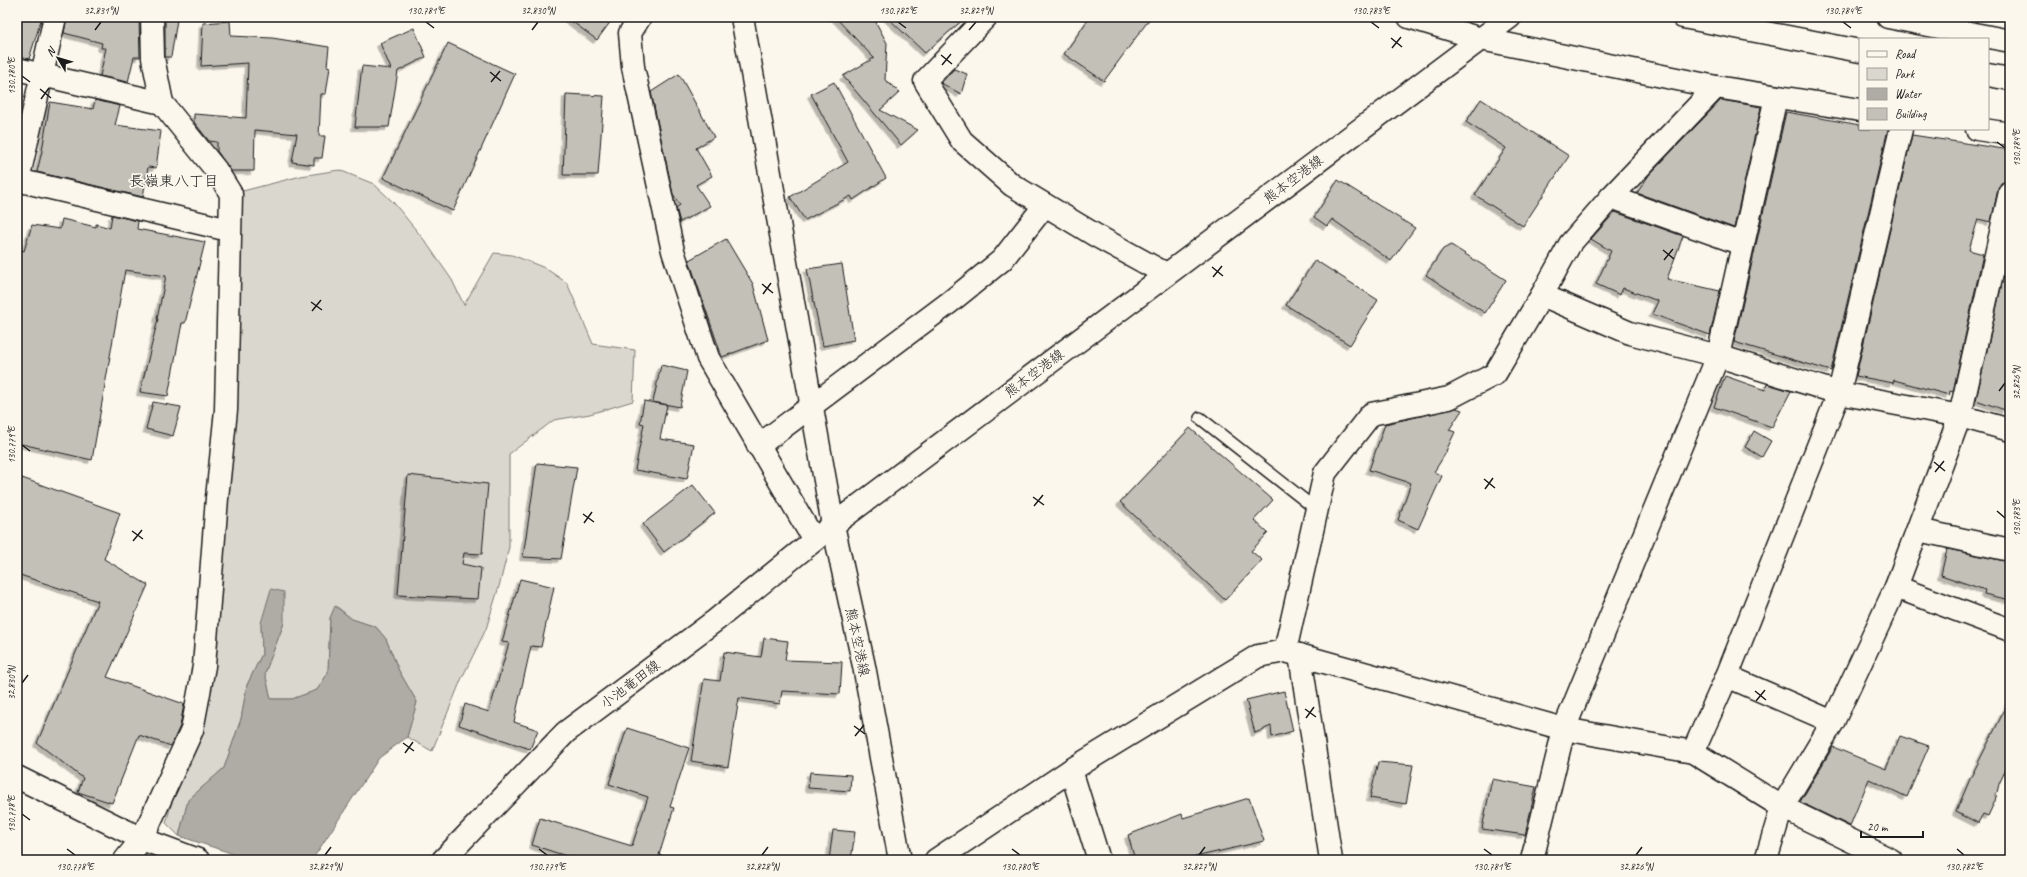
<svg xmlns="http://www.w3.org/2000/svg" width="2027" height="877" font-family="Caveat,'Klee One',sans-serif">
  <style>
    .green { fill: #dad7ce; stroke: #7b7a75 }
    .water { fill: #afaca5; stroke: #74726e }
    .building { fill: #c3c0b8; stroke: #1c1c1c; filter: url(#shadow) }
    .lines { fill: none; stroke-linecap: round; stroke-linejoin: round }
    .service-casing { stroke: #1c1c1c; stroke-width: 14 }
    .minor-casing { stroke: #1c1c1c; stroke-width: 25 }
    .secondary-casing { stroke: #1c1c1c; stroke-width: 25 }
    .motorway-casing { stroke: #1c1c1c; stroke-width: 25 }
    .service { stroke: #fbf7ec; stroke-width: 11 }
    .minor { stroke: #fbf7ec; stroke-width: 22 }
    .secondary { stroke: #fbf7ec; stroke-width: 22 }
    .motorway { stroke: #fbf7ec; stroke-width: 22 }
    .ticks { fill: none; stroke: #1c1c1c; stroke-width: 1.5 }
    .labels { text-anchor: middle; stroke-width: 3.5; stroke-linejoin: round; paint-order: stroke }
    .street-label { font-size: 14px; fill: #1c1c1c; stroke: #fbf7ec }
    .neighbourhood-label { font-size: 15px; fill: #1c1c1c; stroke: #fbf7ec }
    .neatline { fill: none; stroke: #1c1c1c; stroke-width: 1.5 }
    .ticks-label { font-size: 10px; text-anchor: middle; fill: #1c1c1c }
  </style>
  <defs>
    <filter id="shadow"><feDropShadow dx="-3.5" dy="3.5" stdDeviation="0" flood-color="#0004"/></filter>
  </defs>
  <rect width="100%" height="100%" fill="#fbf7ec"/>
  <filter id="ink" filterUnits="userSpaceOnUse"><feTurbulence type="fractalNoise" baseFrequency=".025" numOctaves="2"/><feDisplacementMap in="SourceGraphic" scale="8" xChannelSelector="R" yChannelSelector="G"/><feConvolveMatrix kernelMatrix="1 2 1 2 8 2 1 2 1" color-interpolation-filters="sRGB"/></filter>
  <g filter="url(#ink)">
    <path class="green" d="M339 170 374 184 393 202 425 241 452 280 464 305 494 253 512 255 545 268 567 283 593 344 635 350 633 401 590 414 554 420 509 454V547L500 583 486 629 461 680 432 751 407 737 417 702 399 671 386 639 376 627 352 619 336 606 330 618 328 673 317 690 292 699H271L265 673 284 623H261L262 654 247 685 241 719 224 768 188 800 179 836 166 823 192 730 231 194 301 176Z"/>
    <path class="water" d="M271 589 284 592V623L265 673 271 699H292L317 690 328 673 330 618 335 606 352 619 376 627 386 639 399 671 417 702 407 737 379 758 312 860H252L179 836 188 800 224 768 241 719 247 685 262 654 261 623Z"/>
    <g class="building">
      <path d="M17 17H42L29 59 17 57Z"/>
      <path d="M67 17H139L140 57H134L128 82 100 76 106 48H101L102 43 64 33Z"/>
      <path d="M566 17H614L597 40Z"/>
      <path d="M835 17H873L887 43 885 80 900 92 880 110 918 130 901 145 843 76 874 58Z"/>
      <path d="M887 17H966L925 53Z"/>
      <path d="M1090 17H1151L1104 81 1064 54Z"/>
      <path d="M165 20H177L171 57H165Z"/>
      <path d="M230 21 231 36 272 38 329 47 327 66 330 67 326 94H321L319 136H325L322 158H314V165L292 162 297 134 255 130 254 171H231L217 151V142L209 141 194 122V114L246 118 248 63 201 66 203 23Z"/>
      <path d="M414 28 426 57 398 71 389 127H355L362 66 391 69 380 43Z"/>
      <path d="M448 43 515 74 453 211 383 178Z"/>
      <path d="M954 69 967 74 961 94 941 83Z"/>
      <path d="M679 74 714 137 696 148 712 176 696 185 710 206 680 222 676 208 680 205 673 194 651 92Z"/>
      <path d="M834 82 886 178 853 200 851 196 805 220 790 197 848 162 811 94Z"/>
      <path d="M566 94 604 96 598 175H563Z"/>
      <path d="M1481 99 1569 156 1523 226 1475 195 1506 148 1466 122Z"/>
      <path d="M95 100 120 106 115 125 161 131 156 168 148 167 143 197 37 172 42 151 50 102 93 109Z"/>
      <path d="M1721 100 1761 107 1734 228 1637 193 1649 175Z"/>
      <path d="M1786 112 1860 125V129H1888L1831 371 1734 342Z"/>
      <path d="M1912 135 2010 150V180L2001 183 1998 189 1991 222 1978 219 1969 250 1983 254 1953 392 1950 391 1949 395 1894 380 1893 383 1856 376Z"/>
      <path d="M1338 180 1415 228 1391 261 1332 219 1327 226 1314 217Z"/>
      <path d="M1615 212 1683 236 1667 279 1720 291 1710 335 1652 314 1658 301 1623 288 1620 295 1596 284 1611 251 1591 239Z"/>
      <path d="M112 215 138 221 137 229 205 242 185 323H182L168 396 140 392 158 319H157L166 276 125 270 92 460 17 443V249L24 251 32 225 60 229 62 219 96 227V224L110 228Z"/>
      <path d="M726 239 753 284 768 340 722 357 689 260Z"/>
      <path d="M1451 245 1506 280 1485 313 1426 275 1443 249Z"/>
      <path d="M1315 260 1378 300 1350 345 1286 305Z"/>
      <path d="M2007 261 2010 262V397L2005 410 1976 400Z"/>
      <path d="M842 264 854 340 823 346 807 269Z"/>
      <path d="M661 365 687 371 680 407 653 402Z"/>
      <path d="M1725 376 1765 390 1767 384 1791 391 1772 427 1714 407Z"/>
      <path d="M644 401 667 405 660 439 694 444 687 479 635 470 644 424 640 423Z"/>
      <path d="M153 402 181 407 173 436 146 429Z"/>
      <path d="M1456 408 1462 410 1449 430 1455 432 1446 451H1447L1434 472 1442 476 1418 529 1398 520 1411 483 1369 470 1385 424Z"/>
      <path d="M1190 428 1273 500 1254 520 1268 533 1251 551 1262 560 1225 600 1120 502Z"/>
      <path d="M1754 431 1771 441 1762 457 1745 447Z"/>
      <path d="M537 463 577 467 561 559 523 557Z"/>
      <path d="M408 475 488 484 482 554 464 553 462 564 481 568 478 599 398 595Z"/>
      <path d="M22 478 120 513 104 559 148 585 107 677 184 704 180 726 171 746 139 735 112 803 78 792 83 778 37 743 98 601 17 574V490Z"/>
      <path d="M693 485 715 513 664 552 643 524Z"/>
      <path d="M1947 549 2010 562V600L1984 594 1985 590 1941 575Z"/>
      <path d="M520 579 554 587 541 647 531 646 514 722 538 730 530 749 459 725 465 704 489 712 509 643 502 642Z"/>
      <path d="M764 638 788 641 785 660 842 662 840 694 782 691 780 704 739 698 728 767 691 761 704 679 720 681 724 652 761 657Z"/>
      <path d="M1284 691 1293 731 1272 737 1271 726 1255 733 1246 700Z"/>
      <path d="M2010 699V761L1999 784 1995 801 1988 816 1983 814 1978 823 1956 812 1970 779Z"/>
      <path d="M627 728 689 748 670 807 674 808 659 855 663 856V860H579L532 845 540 818 632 846 648 797 609 784Z"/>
      <path d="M1900 736 1929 746 1907 797 1869 779 1850 826 1800 802 1833 747 1886 769Z"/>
      <path d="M1378 762 1413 765 1406 804 1370 798Z"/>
      <path d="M810 772 851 775 850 791 808 788Z"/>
      <path d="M1492 779 1536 787 1525 835 1482 829Z"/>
      <path d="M1249 798 1264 841 1195 857 1196 860H1135L1128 835 1182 814 1183 818Z"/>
      <path d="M833 830 855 832 851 860H829Z"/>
    </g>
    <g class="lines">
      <defs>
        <path id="service" d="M1200 418 1317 510"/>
        <g id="minor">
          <path d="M640 17 630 33 633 67 673 251 708 358 814 540"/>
          <path d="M742 17 833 525"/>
          <path d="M986 17 925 81 962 141 1012 185 1095 235 1166 274"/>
          <path d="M1409 17 1481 39 1716 87 1860 110"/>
          <path d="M17 69 162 103"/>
          <path d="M1977 129 2010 134"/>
          <path d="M17 180 229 230"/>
          <path d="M18 180 55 17"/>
          <path d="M1611 197 1742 244"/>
          <path d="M1542 295 1570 244 1611 197 1716 87"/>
          <path d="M758 446 950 302 1002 260 1045 205"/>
          <path d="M1918 530 2010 550"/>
          <path d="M1896 587 2010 630"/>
          <path d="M1285 651 1325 473 1371 414 1449 398 1495 374 1542 295 1630 333 1718 356 1839 393 1960 416 2010 430"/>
          <path d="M1300 655 1331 860"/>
          <path d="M1727 676 1833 722"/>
          <path d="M1693 752 1727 676 1839 393 1901 129"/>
          <path d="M1071 770 1099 860"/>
          <path d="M17 777 142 839 198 860"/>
          <path d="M125 860 142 839 192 730 204 666 217 498 226 410 231 194 216 170 162 103 153 58 152 17"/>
          <path d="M936 860 1071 770 1258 656 1285 651 1564 729 1693 752 1782 807 1891 860"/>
          <path d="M1532 860 1564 729 1718 356 1776 97"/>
          <path d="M1766 860 1782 807 1833 722 1896 587 1960 416 2010 192"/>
        </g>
        <g id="secondary">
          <path d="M833 525 864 666 900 860"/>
          <path d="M443 860 566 732 716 620 833 525 1510 17"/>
        </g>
        <g id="motorway">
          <path d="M1683 17 1860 51"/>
          <path d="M1888 17 2010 41"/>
          <path d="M1988 75 2010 79"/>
        </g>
      </defs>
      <use href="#service" class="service-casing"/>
      <use href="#minor" class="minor-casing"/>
      <use href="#secondary" class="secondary-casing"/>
      <use href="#motorway" class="motorway-casing"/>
      <use href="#service" class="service"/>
      <use href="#minor" class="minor"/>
      <use href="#secondary" class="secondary"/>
      <use href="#motorway" class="motorway"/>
    </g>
  </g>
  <path class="ticks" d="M426 22 434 28M898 22 906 28M1371 22 1379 28M1843 22 1851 28M95 30 101 22M532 30 538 22M969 30 976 22M1391 38 1402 47M1392 48 1401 37M941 55 952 64M942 65 951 54M490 72 501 81M22 76 30 82M491 82 500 71M40 89 51 98M41 99 49 88M1997 142 2005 148M1663 250 1674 259M1664 260 1673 249M1212 267 1223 276M1213 277 1222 266M762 284 773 293M763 294 771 283M311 302 322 310M312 311 321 300M1999 391 2005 383M22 445 30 451M1934 462 1945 471M1935 472 1944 461M1484 479 1495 488M1485 489 1493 478M1033 497 1044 505M1034 506 1043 495M1997 511 2005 518M583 514 594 522M584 523 592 512M132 531 143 539M133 541 142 530M22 683 28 675M1755 691 1766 700M1756 701 1765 690M1305 709 1316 717M1306 718 1314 707M854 726 865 734M855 736 864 725M403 743 414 751M405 753 413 742M22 814 30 820M67 849 75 855M539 849 547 855M1012 849 1020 855M1484 849 1492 855M1957 849 1964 855M325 855 331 847M762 855 768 847M1199 855 1205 847M1636 855 1642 847"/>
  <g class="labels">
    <g class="street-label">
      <text transform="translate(1293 179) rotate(-37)" y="5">熊本空港線</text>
      <text transform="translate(1034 373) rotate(-37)" y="5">熊本空港線</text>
      <text transform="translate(858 642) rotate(78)" y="5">熊本空港線</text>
      <text transform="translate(630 684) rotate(-37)" y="5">小池竜田線</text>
    </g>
    <g class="neighbourhood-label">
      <text x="174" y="186">長嶺東八丁目</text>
    </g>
  </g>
  <rect width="2027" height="877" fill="none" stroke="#fbf7ec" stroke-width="44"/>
  <rect x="1859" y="38" width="130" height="92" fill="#fbf7ec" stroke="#a29f99"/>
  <rect x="1867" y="51" width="20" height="6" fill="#fbf7ec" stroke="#a29f99"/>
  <text x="1895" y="58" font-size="12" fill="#1c1c1c">Road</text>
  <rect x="1867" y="68" width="20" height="12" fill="#dad7ce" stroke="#a29f99"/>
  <text x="1895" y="78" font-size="12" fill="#1c1c1c">Park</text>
  <rect x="1867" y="88" width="20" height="12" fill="#afaca5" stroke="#a29f99"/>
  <text x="1895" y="98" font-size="12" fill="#1c1c1c">Water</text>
  <rect x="1867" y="108" width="20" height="12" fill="#c3c0b8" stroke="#a29f99"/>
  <text x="1895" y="118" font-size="12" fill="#1c1c1c">Building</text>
  <g transform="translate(58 58) rotate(308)" stroke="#fbf7ec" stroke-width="3" paint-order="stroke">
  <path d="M0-3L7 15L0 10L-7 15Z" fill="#1c1c1c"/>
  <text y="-6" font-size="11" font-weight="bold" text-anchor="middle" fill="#1c1c1c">N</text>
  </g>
  <path d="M1861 831v6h62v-6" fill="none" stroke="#1c1c1c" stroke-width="2"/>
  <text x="1867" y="831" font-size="12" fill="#1c1c1c" stroke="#fbf7ec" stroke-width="3" paint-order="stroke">20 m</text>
  <rect x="22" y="22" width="1983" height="833" class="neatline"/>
  <g class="ticks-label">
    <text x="101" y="14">32.831°N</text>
    <text x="426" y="14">130.781°E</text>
    <text x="538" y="14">32.830°N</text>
    <text x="898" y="14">130.782°E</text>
    <text x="976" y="14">32.829°N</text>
    <text x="1371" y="14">130.783°E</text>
    <text x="1843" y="14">130.784°E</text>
    <text transform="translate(11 76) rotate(-90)" y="4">130.780°E</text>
    <text transform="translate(2016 148) rotate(-90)" y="4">130.784°E</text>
    <text transform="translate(2016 383) rotate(-90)" y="4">32.826°N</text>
    <text transform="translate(11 445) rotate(-90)" y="4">130.779°E</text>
    <text transform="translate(2016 518) rotate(-90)" y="4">130.783°E</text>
    <text transform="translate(11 683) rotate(-90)" y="4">32.830°N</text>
    <text transform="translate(11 814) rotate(-90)" y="4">130.778°E</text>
    <text x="75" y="870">130.778°E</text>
    <text x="325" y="870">32.829°N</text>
    <text x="547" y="870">130.779°E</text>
    <text x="762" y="870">32.828°N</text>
    <text x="1020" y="870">130.780°E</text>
    <text x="1199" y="870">32.827°N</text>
    <text x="1492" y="870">130.781°E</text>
    <text x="1636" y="870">32.826°N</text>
    <text x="1964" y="870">130.782°E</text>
  </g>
</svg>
